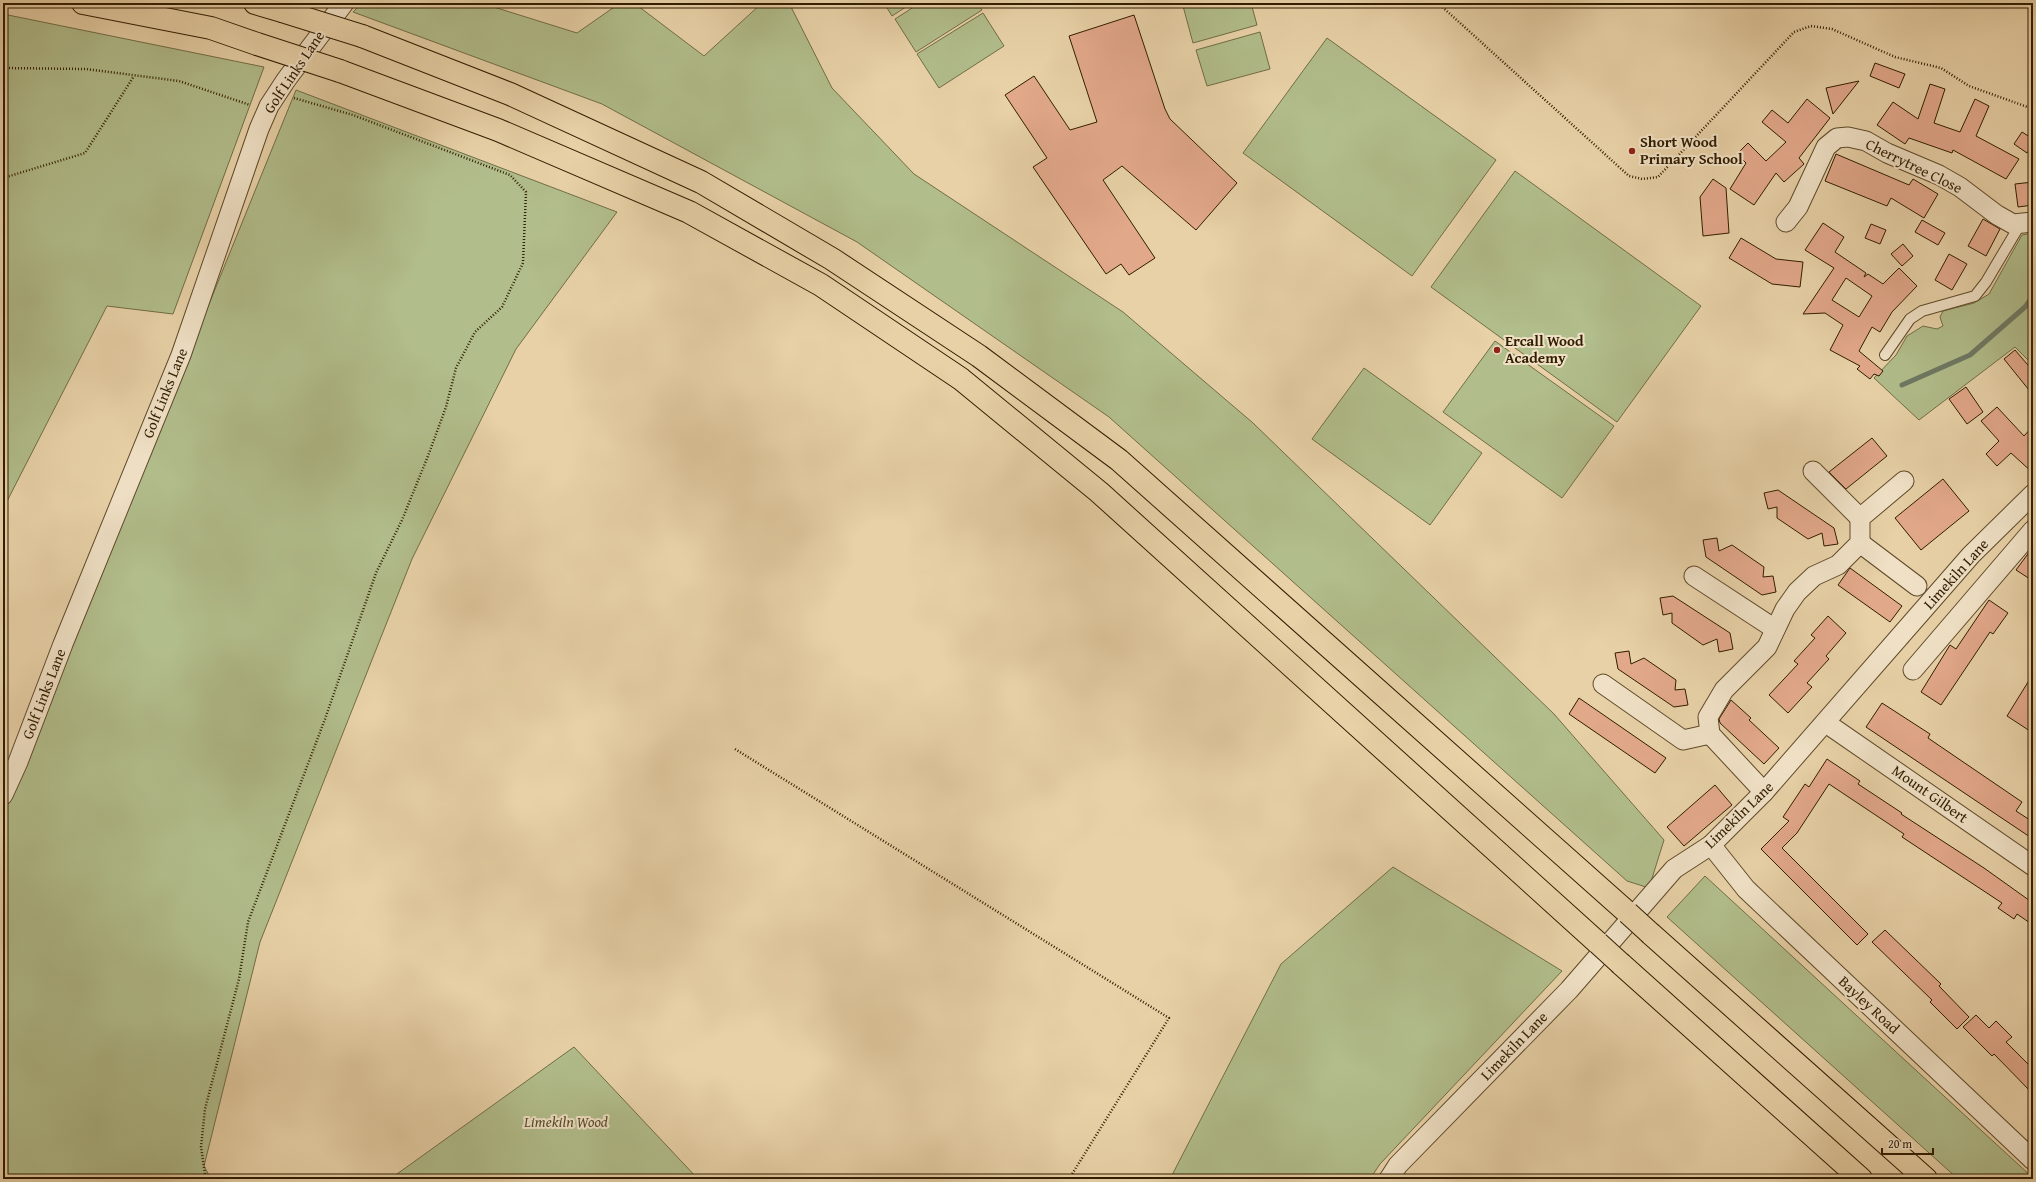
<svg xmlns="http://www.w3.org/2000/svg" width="2036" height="1182" font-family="'Gentium Book Plus',serif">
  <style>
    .green { fill: #b1bd8b; stroke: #716d46 }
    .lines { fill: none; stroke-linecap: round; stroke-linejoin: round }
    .stream { stroke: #6e7964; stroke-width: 5 }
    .building { fill: #e2a88a; stroke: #311d00; fill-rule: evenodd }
    .service-casing { stroke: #5f4a2a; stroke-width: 12 }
    .minor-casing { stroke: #5f4a2a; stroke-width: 21 }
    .motorway-casing { stroke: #311d00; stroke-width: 24 }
    .path { stroke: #311d00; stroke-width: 2.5; stroke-dasharray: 1 2; stroke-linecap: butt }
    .service { stroke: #f0e1c6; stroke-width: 10 }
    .minor { stroke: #f0e1c6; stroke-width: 19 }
    .motorway { stroke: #e8d1a7; stroke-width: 22 }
    .motorway-bridge-casing { stroke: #311d00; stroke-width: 24; stroke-linecap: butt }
    .motorway-bridge { stroke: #e8d1a7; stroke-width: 22 }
    .poi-dot { fill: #8f2418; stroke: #f0e1c6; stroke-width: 1.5 }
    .labels { text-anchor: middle; stroke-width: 4; stroke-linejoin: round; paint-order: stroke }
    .street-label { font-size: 15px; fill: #311d00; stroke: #f0e1c6 }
    .poi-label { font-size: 15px; font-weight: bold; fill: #311d00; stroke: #f0e1c6; text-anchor: start }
    .park-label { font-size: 15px; font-style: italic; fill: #574d2a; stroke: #f0e1c6 }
  </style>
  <rect width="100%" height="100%" fill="#e8d1a7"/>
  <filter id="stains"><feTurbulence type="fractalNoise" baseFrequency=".005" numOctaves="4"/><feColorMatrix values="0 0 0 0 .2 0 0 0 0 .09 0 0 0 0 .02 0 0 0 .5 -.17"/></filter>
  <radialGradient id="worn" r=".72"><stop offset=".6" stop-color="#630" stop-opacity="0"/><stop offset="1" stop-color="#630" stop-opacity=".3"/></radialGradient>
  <g class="green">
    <path d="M362 3H481L577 33 620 3H634L704 56 762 3H789L832 88 914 174 1123 312 1253 423 1554 714 1664 840 1649 888 1627 881 1109 417 857 242 602 104 353 12Z"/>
    <path d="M884 3H912L892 16Z"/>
    <path d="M920 3H977L982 10 916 52 895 19Z"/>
    <path d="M1195 3H1251L1257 25 1193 43 1183 6Z"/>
    <path d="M983 13 1004 46 939 88 917 54Z"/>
    <path d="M3 14 264 67 173 314 107 306 3 509Z"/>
    <path d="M1260 32 1270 69 1207 86 1196 50Z"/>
    <path d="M1327 38 1496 160 1412 276 1243 153Z"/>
    <path d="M296 90 617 212 516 349 412 559 260 942 204 1166 211 1179H3V811Z"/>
    <path d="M1515 171 1701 306 1617 422 1431 287Z"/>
    <path d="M2033 233V332L2031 337 2033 362 2031 363 2015 347 1919 420 1874 378 1896 355 1907 336 1923 326 1937 329 1943 326 1940 317 1943 311 1974 303 1989 294 2022 235Z"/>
    <path d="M1495 341 1614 426 1562 498 1443 412Z"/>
    <path d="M1364 368 1482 453 1430 525 1312 439Z"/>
    <path d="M1393 867 1562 971 1380 1164 1370 1179H1170L1281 964Z"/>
    <path d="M1705 876 2033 1178V1179H1958L1667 917Z"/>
    <path d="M574 1047 698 1179H390Z"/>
  </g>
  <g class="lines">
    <path class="stream" d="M1902 385 1970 355 2025 307 2033 296"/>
  </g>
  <g class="building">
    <path d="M1134 15 1165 109 1170 119 1237 183 1196 230 1122 166 1103 180 1155 258 1129 275 1121 264 1106 274 1033 167 1047 158 1005 95 1034 76 1070 130 1097 122 1069 36Z"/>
    <path d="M1875 63 1905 74 1899 88 1870 76Z"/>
    <path d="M1859 81 1833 114 1826 88Z"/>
    <path d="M1930 84 1945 89 1934 123 1960 132 1975 99 1989 106 1976 136 2019 159 2006 179 1953 150 1952 153 1909 138 1905 144 1877 125 1893 102 1918 119Z"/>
    <path d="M1807 99 1830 118 1799 158 1804 164 1784 182 1776 173 1754 205 1730 189 1746 163 1737 154 1748 143 1766 161 1786 142 1762 122 1772 110 1788 123Z"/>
    <path d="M2022 132 2033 139V144L2027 153 2014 144Z"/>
    <path d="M1836 154 1909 185 1913 179 1938 194 1924 218 1891 198 1887 206 1825 181Z"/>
    <path d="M1713 179 1726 188 1729 233 1703 236 1700 197Z"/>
    <path d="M2033 182V205L2018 207 2015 184Z"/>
    <path d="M1983 219 2000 229 1986 256 1968 246Z"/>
    <path d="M1922 220 1945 233 1938 245 1915 232Z"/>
    <path d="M1823 223 1844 237 1835 252 1866 273 1864 277 1868 274 1883 284 1899 268 1917 286 1892 312 1880 332 1872 327 1859 351 1883 371 1879 376 1874 374 1870 379 1857 369 1860 366 1830 350 1843 325 1825 313 1803 314 1834 268 1805 250ZM1846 278 1872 296 1859 317 1832 300Z"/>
    <path d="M1871 224 1886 230 1880 244 1865 238Z"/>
    <path d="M1741 238 1776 259 1803 262 1800 287 1772 284 1729 258Z"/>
    <path d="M1903 244 1913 256 1902 266 1891 254Z"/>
    <path d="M1949 254 1967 264 1952 290 1935 280Z"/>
    <path d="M2015 350 2033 371V395L2004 359Z"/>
    <path d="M1966 387 1983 412 1967 424 1949 399Z"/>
    <path d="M1997 407 2024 436 2033 426V473L2011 453 1997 466 1986 454 1999 441 1981 421Z"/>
    <path d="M1872 438 1887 456 1846 489 1829 472Z"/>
    <path d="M1943 479 1969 511 1921 550 1895 518Z"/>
    <path d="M1778 490 1834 528 1838 544 1824 546 1822 533 1808 539 1777 518V507L1768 509 1764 493Z"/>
    <path d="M1717 538 1719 551 1732 545 1764 567 1763 577 1773 576 1776 592 1762 595 1706 557 1703 540Z"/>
    <path d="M2033 547V581L2016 570Z"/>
    <path d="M1850 568 1902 606 1890 622 1838 585Z"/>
    <path d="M1673 596 1730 633 1733 649 1719 652 1717 639 1703 645 1672 623V613L1663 615 1660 598Z"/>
    <path d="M1989 600 2008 613 1993 634 1990 632 1941 705 1921 692 1950 645 1956 649Z"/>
    <path d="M1828 616 1846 633 1826 656 1829 659 1807 683 1812 687 1788 713 1769 695 1798 664 1794 661 1815 638 1811 635Z"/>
    <path d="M1629 651 1631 664 1644 658 1676 680 1675 690 1685 689 1688 705 1674 707 1618 669 1615 653Z"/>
    <path d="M2033 674V733L2007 716Z"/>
    <path d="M1579 698 1666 758 1655 773 1569 714Z"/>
    <path d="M1731 700 1751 718 1749 720 1779 748 1764 764 1720 723 1719 719Z"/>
    <path d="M1882 703 1930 734 1928 738 2022 802 2016 811 2033 822V839L1866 727Z"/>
    <path d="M1827 759 1860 781 1858 784 1902 813 1901 814 1984 868 2033 903V925L2017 914 2014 919 1998 908 2002 903 1902 837 1904 834 1829 784 1797 833 1782 848 1868 934 1857 945 1761 849 1789 821 1783 817 1805 784 1809 787Z"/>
    <path d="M1715 785 1732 805 1684 846 1667 827Z"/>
    <path d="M1885 930 1941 984 1939 986 1969 1017 1957 1029 1930 1002 1932 1000 1872 942Z"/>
    <path d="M1976 1015 1989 1028 1996 1021 2012 1037 2006 1042 2033 1069V1094L1994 1054 1992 1056 1963 1027Z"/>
  </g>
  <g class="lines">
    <defs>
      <path id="service" d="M1885 355 1910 319 1922 311 1975 296 1986 282 2021 223"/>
      <g id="minor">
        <path d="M1786 222 1798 207 1826 147 1837 138 1848 137 1866 141 1887 153 1939 175 1960 187 1997 215 2013 224 2033 222"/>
        <path d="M1813 471 1860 518"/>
        <path d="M1860 543 1917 586"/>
        <path d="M1694 576 1775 629"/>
        <path d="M1913 670 2033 530"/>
        <path d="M1603 684 1683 740 1710 734"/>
        <path d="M1826 723 2033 866"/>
        <path d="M1764 792 1710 734 1708 717 1724 690 1767 647 1785 609 1797 592 1814 576 1838 565 1860 543V518L1904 481"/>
        <path d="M3 795 18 762 63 644 181 355 259 129 269 106 286 80 344 3"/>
        <path d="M1711 845 1746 889 2033 1160"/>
        <path d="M1389 1179 1398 1165 1569 990 1674 869 1711 845 1764 792 1971 555 2033 494"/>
      </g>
      <g id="motorway">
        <path d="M83 3 211 28 257 44"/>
        <path d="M255 3 282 11"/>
        <path d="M362 36 510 94 701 182 832 259 979 356 1119 460 1628 913"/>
        <path d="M340 71 498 130 689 212 821 285 961 379 1099 492 1598 943"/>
        <path d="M1651 934 1926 1179"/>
        <path d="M1621 964 1861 1179"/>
      </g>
    </defs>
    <use href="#service" class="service-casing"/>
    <use href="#minor" class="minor-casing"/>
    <use href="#motorway" class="motorway-casing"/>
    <g class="path">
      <path d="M1438 3 1629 176 1642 179 1658 177 1794 32 1811 26 1832 29 1895 57 1941 68 1969 86 2033 109"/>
      <path d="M3 68 86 69 179 81 250 105"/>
      <path d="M3 178 85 153 134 76"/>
      <path d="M735 749 1169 1018 1069 1179"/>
      <path d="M208 1179 205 1174 201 1147 205 1109 239 979 248 922 325 719 376 573 402 520 428 456 446 407 456 368 475 332 502 307 523 263 526 192 510 175 353 115 294 98"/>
    </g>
    <use href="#service" class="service"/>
    <use href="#minor" class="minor"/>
    <use href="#motorway" class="motorway"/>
    <defs>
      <g id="motorway-bridge">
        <path d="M282 11 362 36"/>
        <path d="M257 44 340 71"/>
        <path d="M1628 913 1651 934"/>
        <path d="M1598 943 1621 964"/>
      </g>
    </defs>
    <use href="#motorway-bridge" class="motorway-bridge-casing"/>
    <use href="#motorway-bridge" class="motorway-bridge"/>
  </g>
  <g class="poi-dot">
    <circle cx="1632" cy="151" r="4"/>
    <circle cx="1497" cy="350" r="4"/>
  </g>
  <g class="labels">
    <g class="street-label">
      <text transform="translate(294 72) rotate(-56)" y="5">Golf Links Lane</text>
      <text transform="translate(1914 166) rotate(26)" y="5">Cherrytree Close</text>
      <text transform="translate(165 393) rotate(-68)" y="5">Golf Links Lane</text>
      <text transform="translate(1956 574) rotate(-48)" y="5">Limekiln Lane</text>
      <text transform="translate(44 694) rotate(-69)" y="5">Golf Links Lane</text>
      <text transform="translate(1930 794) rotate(35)" y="5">Mount Gilbert</text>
      <text transform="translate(1739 815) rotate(-44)" y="5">Limekiln Lane</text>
      <text transform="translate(1869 1005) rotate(43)" y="5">Bayley Road</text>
      <text transform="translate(1514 1046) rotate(-46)" y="5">Limekiln Lane</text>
    </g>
    <g class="poi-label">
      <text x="1640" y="147">Short Wood<tspan x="1640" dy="17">Primary School</tspan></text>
      <text x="1505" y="346">Ercall Wood<tspan x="1505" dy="17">Academy</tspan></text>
    </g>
    <g class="park-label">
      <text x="566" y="1127">Limekiln Wood</text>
    </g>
  </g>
  <rect width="2036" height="1182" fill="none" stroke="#e8d1a7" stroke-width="16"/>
  <rect x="4" y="4" width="2028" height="1174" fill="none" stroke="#311d00" stroke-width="2"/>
  <rect x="8" y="8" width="2020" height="1166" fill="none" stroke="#311d00"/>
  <path d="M1882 1148v6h51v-6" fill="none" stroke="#311d00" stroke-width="2"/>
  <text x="1888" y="1148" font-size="12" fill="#311d00" stroke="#f0e1c6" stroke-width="3" paint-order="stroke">20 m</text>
  <rect width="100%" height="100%" filter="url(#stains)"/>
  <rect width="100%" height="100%" fill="url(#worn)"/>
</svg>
